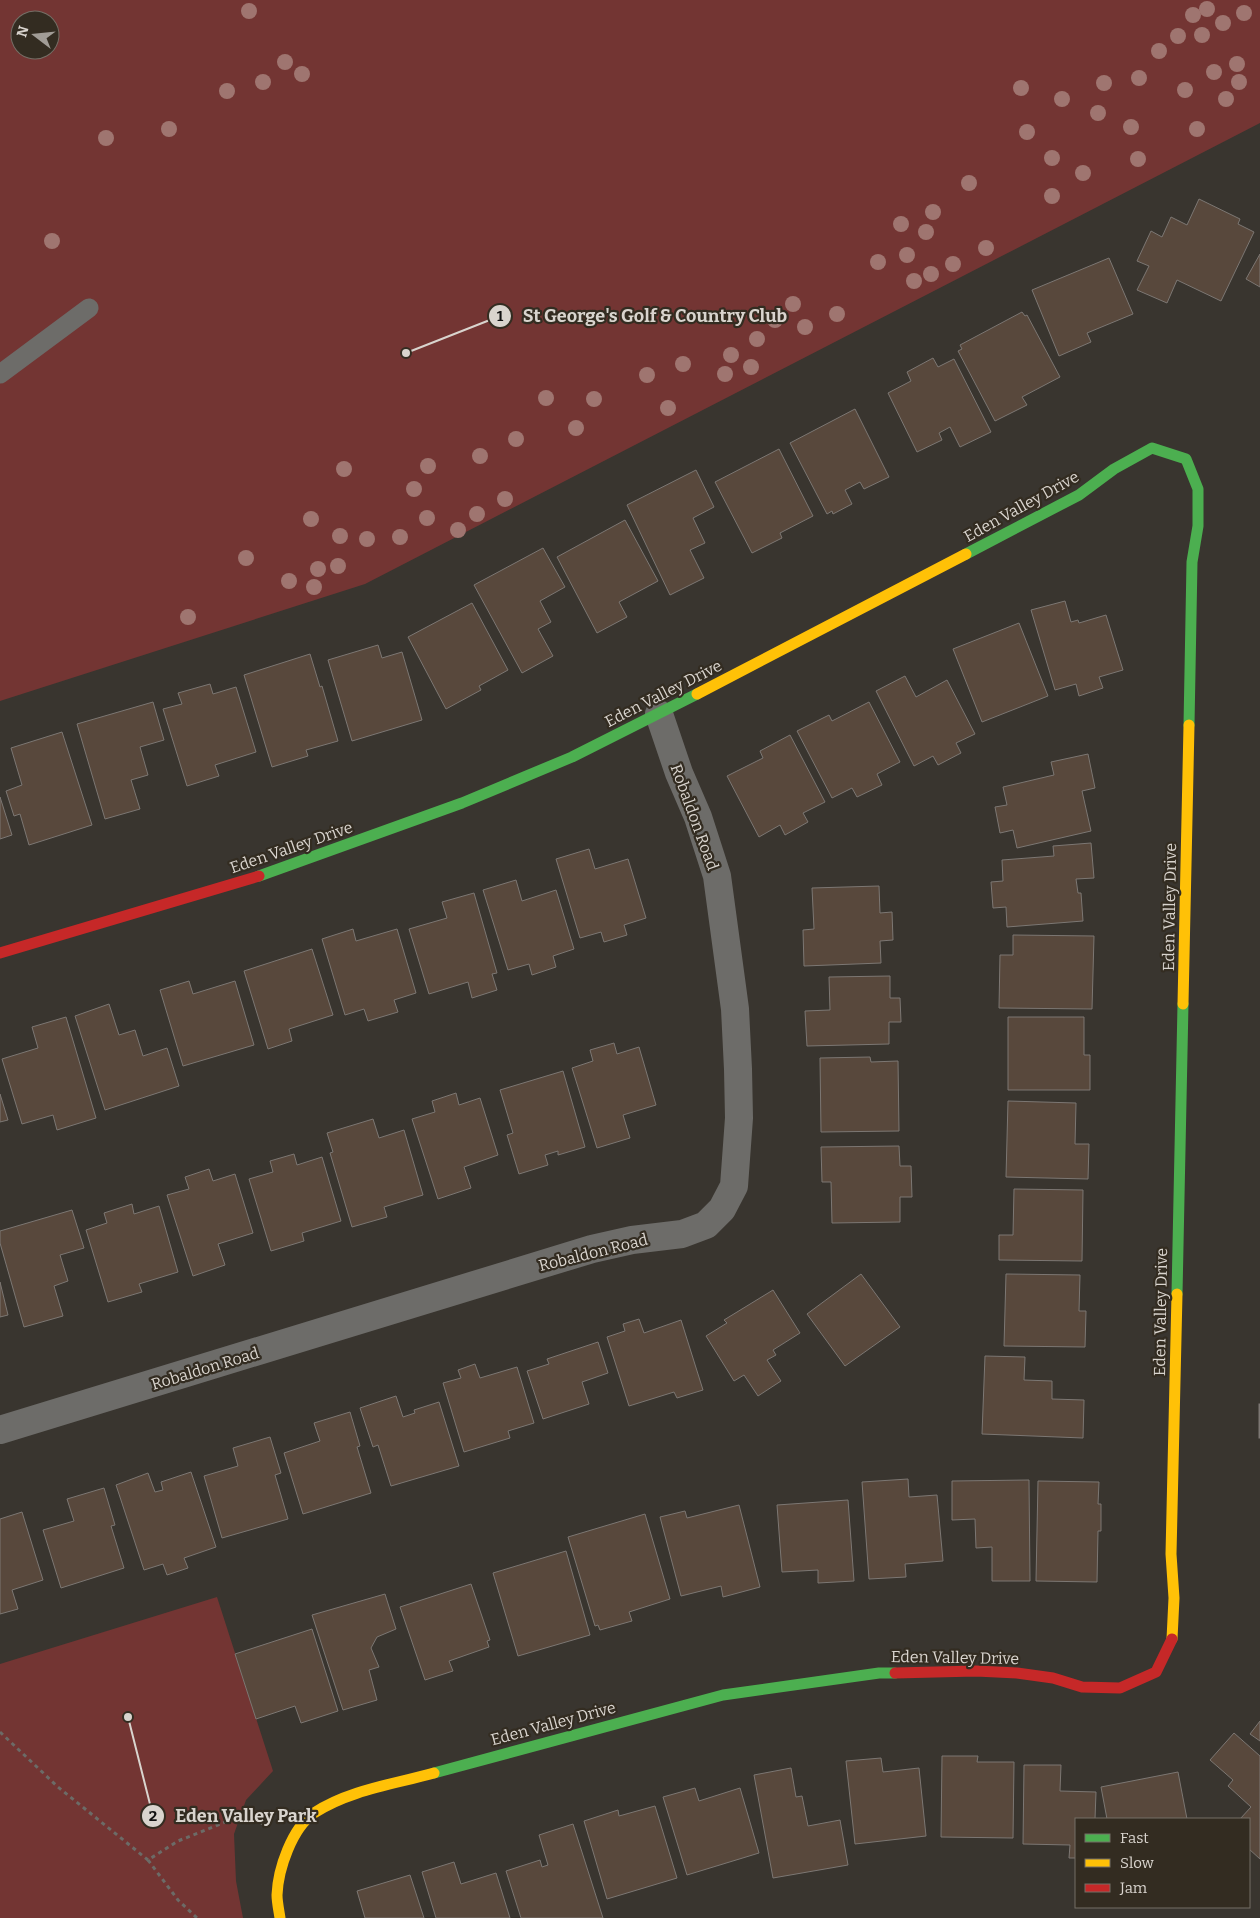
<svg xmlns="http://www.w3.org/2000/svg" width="1260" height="1918" font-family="Bitter,serif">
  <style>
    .green { fill: #733533; fill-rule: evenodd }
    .building { fill: #58483c; stroke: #7c7773 }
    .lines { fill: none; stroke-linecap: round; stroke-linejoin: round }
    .path { stroke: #6c6b67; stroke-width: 3; stroke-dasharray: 4 4; stroke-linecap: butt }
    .lane { stroke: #6d6c69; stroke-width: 19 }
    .street { stroke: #6d6c69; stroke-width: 28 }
    .fast { stroke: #4caf50; stroke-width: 11 }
    .slow { stroke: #ffc107; stroke-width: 11 }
    .jam { stroke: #c62828; stroke-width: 11 }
    .tree { fill: #9f7570 }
    .labels { text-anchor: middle; stroke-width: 4.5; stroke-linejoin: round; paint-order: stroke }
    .street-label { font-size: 16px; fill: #d9d4ce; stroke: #332c21 }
    .leader { fill: none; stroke: #d9d4ce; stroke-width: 2 }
    .callout-dot { fill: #d9d4ce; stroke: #332c21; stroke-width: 2 }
    .mark-label { font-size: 15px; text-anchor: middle; font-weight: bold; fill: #111 }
    .callout-label { font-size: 18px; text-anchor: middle; font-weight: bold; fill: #d9d4ce; stroke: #332c21; stroke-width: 4.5; stroke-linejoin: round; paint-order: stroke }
  </style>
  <rect width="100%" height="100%" fill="#39352f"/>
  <g class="green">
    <path d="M0 0H1260V123L365 584 0 701ZM20 20H50V50H20Z"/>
    <path d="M217 1597 273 1771 246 1800 234 1834 236 1881 243 1918H0V1664Z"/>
  </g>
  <g class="building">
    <path d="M1199 199 1240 219 1238 224 1254 232 1221 301 1177 280 1167 303 1137 290 1149 266 1137 261 1151 231 1162 237 1171 217 1187 225Z"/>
    <path d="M1260 254V287L1246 279Z"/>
    <path d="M1109 258 1133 314 1087 333 1091 342 1059 356 1032 290Z"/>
    <path d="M1022 312 1025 316 1027 315 1060 377 1022 397 1027 405 995 421 958 351 962 349 960 345Z"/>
    <path d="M933 358 938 367 954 359 991 432 960 447 950 427 939 433 942 440 917 452 888 393 911 381 907 372Z"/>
    <path d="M855 409 889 477 864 489 860 482 845 490 852 504 833 514 832 511 827 514 790 443Z"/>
    <path d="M779 449 813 516 780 533 782 538 752 553 715 482Z"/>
    <path d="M696 470 714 507 693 518 705 543 690 550 704 578 670 595 627 505Z"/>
    <path d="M625 520 658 581 619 602 627 617 597 633 557 557Z"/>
    <path d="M543 548 565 587 540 601 551 622 538 629 553 656 522 673 474 585Z"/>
    <path d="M1065 601 1071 622 1078 620 1079 623 1106 615 1123 670 1099 677 1103 688 1079 696 1076 684 1055 690 1031 610Z"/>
    <path d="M472 603 508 670 479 686 481 690 446 709 408 637Z"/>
    <path d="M1019 623 1048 696 982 722 953 649Z"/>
    <path d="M378 645 382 658 402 652 422 720 352 741 328 660Z"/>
    <path d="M310 654 320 687 322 686 338 741 306 750 308 756 272 767 244 675Z"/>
    <path d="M905 676 916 697 947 680 975 734 956 743 961 753 938 765 933 756 914 766 876 691Z"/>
    <path d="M210 684 213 694 236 687 256 752 215 765 219 776 187 786 163 709 182 704 178 693Z"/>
    <path d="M153 702 164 740 140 747 148 775 131 780 140 809 105 819 77 724Z"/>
    <path d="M869 702 900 762 877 774 882 785 857 797 852 788 832 798 797 731 829 715 832 721Z"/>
    <path d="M62 732 92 825 29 845 20 814 14 816 6 791 22 785 11 748Z"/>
    <path d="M790 735 825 802 803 813 808 822 785 835 780 825 759 837 727 776 763 758 760 751Z"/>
    <path d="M1088 754 1095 788 1082 791 1091 831 1017 848 1013 830 1000 833 995 807 1007 805 1003 787 1054 775 1051 762Z"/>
    <path d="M0 797 12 835 0 839Z"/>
    <path d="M1091 843 1094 878 1076 879 1078 893H1081L1083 921 1007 927 1006 907 993 908 991 882 1003 881 1002 860 1054 856 1053 846Z"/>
    <path d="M589 849 595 869 628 859 646 918 624 925 627 935 604 942 601 932 580 938 556 859Z"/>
    <path d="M516 880 522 901 556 890 574 949 553 956 556 967 532 975 529 964 508 970 483 890Z"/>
    <path d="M879 886 880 913 892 912 893 940 880 941 881 963 804 966 803 930 814 929 812 888Z"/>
    <path d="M474 893 497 973 492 974 497 990 472 998 468 982 429 994 409 929 447 918 442 902Z"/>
    <path d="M353 929 356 941 397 929 416 993 394 1000 398 1012 368 1021 364 1009 345 1015 322 939Z"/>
    <path d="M1013 935 1094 936 1092 1009 999 1008 1000 955H1013Z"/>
    <path d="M312 949 333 1015 289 1029 292 1041 268 1049 244 971Z"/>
    <path d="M890 976V998H900L901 1022H889V1044L807 1046 805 1011 830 1010 829 977Z"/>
    <path d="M189 981 193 994 235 981 254 1045 183 1066 160 990Z"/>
    <path d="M109 1004 119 1035 135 1030 143 1056 167 1048 179 1086 105 1110 75 1016Z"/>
    <path d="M66 1017 96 1118 57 1130 53 1115 22 1124 2 1059 38 1048 32 1027Z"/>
    <path d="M1008 1017H1084V1055H1090V1090H1008Z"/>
    <path d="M614 1043 617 1054 639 1047 656 1105 623 1115 630 1138 597 1148 572 1068 593 1061 590 1050Z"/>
    <path d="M870 1057 871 1062 898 1061 899 1131 821 1132 820 1058Z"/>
    <path d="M563 1071 585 1147 558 1155V1151L545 1155 548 1165 519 1174 507 1135 513 1133 500 1090Z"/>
    <path d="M456 1093 459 1105 480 1098 498 1155 464 1167 471 1188 438 1199 412 1119 435 1112 432 1101Z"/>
    <path d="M0 1094 8 1120 0 1122Z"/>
    <path d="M1008 1101 1076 1103 1075 1144H1089L1088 1179 1006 1177Z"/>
    <path d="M373 1119 379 1138 404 1130 423 1195 384 1207 387 1217 352 1227 330 1153 333 1152 327 1133Z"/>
    <path d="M899 1146 900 1166H911L912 1197H900V1222L832 1223 831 1182H822L821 1147Z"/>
    <path d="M294 1154 297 1165 322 1157 341 1221 302 1233 304 1241 271 1251 249 1179 273 1172 270 1161Z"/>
    <path d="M209 1169 213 1181 235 1174 253 1233 218 1244 225 1265 193 1276 167 1195 189 1189 185 1177Z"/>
    <path d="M1014 1189 1083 1190 1082 1261 999 1260V1235H1013Z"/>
    <path d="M132 1204 134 1214 159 1206 178 1272 139 1284 142 1292 108 1302 86 1230 107 1223 104 1213Z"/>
    <path d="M72 1210 84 1248 60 1255 68 1281 54 1286 63 1316 24 1327 0 1243V1231Z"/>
    <path d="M861 1274 900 1327 845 1366 807 1314Z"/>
    <path d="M1006 1274 1080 1275 1079 1311H1086L1085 1347 1004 1346Z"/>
    <path d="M0 1282 8 1315 0 1317Z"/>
    <path d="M773 1290 800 1333 773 1350 776 1355 767 1360 781 1381 758 1396 744 1375 734 1381 706 1336 727 1323 724 1320Z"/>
    <path d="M639 1319 644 1333 681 1320 703 1390 677 1398 674 1392 629 1406 607 1337 625 1331 623 1324Z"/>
    <path d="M598 1342 608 1373 582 1382 589 1404 543 1419 527 1371 549 1364 547 1359Z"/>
    <path d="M985 1356 1025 1357 1024 1380 1052 1381V1399L1084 1400 1083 1438 982 1434Z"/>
    <path d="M475 1364 480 1378 517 1367 534 1423 508 1431 510 1438 464 1452 443 1383 461 1378 458 1370Z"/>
    <path d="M396 1396 403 1417 415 1413 414 1410 439 1402 459 1466 391 1486 378 1445 373 1447 360 1408Z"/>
    <rect x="1259" y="1404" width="1" height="34"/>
    <path d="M350 1412 360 1446 357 1447 371 1493 303 1514 284 1453 320 1441 314 1423Z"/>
    <path d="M270 1437 281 1473 275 1475 288 1519 222 1538 204 1476 238 1466 233 1448Z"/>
    <path d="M191 1472 216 1547 184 1558 188 1568 167 1575 163 1564 144 1570 116 1485 148 1473 155 1492 163 1490 161 1482Z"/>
    <path d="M908 1479 909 1497 937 1495 943 1561 905 1564 906 1577 869 1579 862 1482Z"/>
    <path d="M1029 1480 1030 1581H992V1547L976 1548 975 1519 952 1520V1481Z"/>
    <path d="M1038 1481 1099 1482 1098 1504H1101V1531H1098L1097 1582 1036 1581Z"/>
    <path d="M104 1488 115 1525 111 1526 124 1568 61 1588 43 1530 74 1521 67 1499Z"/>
    <path d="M848 1500 854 1581 818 1583V1570L782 1572 777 1505Z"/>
    <path d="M739 1505 760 1587 723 1597 721 1586 681 1596 660 1517 685 1511 687 1518Z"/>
    <path d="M22 1512 43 1580 12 1590 18 1609 0 1614V1519Z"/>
    <path d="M645 1514 670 1599 629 1612 632 1621 600 1630 598 1625 595 1626 568 1537Z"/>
    <path d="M566 1551 590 1635 518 1656 493 1573Z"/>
    <path d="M471 1584 490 1640 487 1641 489 1647 449 1661 453 1671 425 1680 400 1607Z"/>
    <path d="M385 1594 396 1629 377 1637 371 1648 379 1667 369 1670 377 1700 343 1710 312 1615Z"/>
    <path d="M312 1629 338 1711 301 1723 295 1706 256 1719 235 1654Z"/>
    <path d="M1260 1721V1741L1250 1734Z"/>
    <path d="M1234 1733 1260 1756V1859L1249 1849V1819H1240L1251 1807 1228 1786 1233 1780 1210 1760Z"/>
    <path d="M942 1756H978L977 1762H1014L1013 1838 941 1837Z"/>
    <path d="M881 1758 883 1772 919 1768 926 1836 855 1844 846 1761Z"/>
    <path d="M1024 1765H1061L1060 1791 1096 1792 1095 1819H1076V1858H1069L1070 1845 1023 1844Z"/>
    <path d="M791 1768 796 1797 802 1796 808 1826 840 1820 848 1865 773 1878 754 1775Z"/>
    <path d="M1178 1772 1187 1819H1107L1101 1787Z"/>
    <path d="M695 1788 699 1801 740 1788 759 1853 687 1875 663 1797Z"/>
    <path d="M655 1806 677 1878 607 1899 584 1821 618 1810 619 1816Z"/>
    <path d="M573 1824 603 1918H521L506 1871 540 1860 542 1867 548 1865 539 1835Z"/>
    <path d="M454 1862 461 1884 496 1873 510 1918H436L422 1872Z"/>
    <path d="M410 1875 424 1918H365L357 1891Z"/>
  </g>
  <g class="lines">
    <g class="path">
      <path d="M0 1732 58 1787 148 1860 178 1841 243 1815 266 1825"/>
      <path d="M148 1860 178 1900 197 1918"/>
    </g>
    <path class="lane" d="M0 374 89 308"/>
    <path class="street" d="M0 1430 592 1249 632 1240 682 1234 706 1225 722 1209 734 1186 739 1118 738 1069 735 1009 717 876 698 817 679 773 659 714"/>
    <g class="fast">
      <path d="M966 554 1079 495 1114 469 1152 448 1186 459 1198 489V526L1192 562 1189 725"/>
      <path d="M259 876 462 803 572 757 697 694"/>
      <path d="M1177 1294 1183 1004"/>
      <path d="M434 1773 723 1695 879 1673H895"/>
    </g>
    <g class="slow">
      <path d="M697 694 966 554"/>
      <path d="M1183 1004 1189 725"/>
      <path d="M1172 1639 1174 1598 1171 1554 1177 1294"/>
      <path d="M280 1918C279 1911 277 1902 277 1895 278 1869 292 1828 314 1813 349 1790 395 1784 434 1773"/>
    </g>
    <g class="jam">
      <path d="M0 953 259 876"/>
      <path d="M895 1673 976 1671 1017 1673 1053 1678 1082 1687 1120 1688 1156 1672 1172 1639"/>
    </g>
  </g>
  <g class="tree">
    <circle cx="1207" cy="9" r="8"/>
    <circle cx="249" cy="11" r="8"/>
    <circle cx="1244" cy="13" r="8"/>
    <circle cx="1193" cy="15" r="8"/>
    <circle cx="1223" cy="23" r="8"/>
    <circle cx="1202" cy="35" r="8"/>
    <circle cx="1178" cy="36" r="8"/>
    <circle cx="1159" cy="51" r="8"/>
    <circle cx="285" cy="62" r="8"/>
    <circle cx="1237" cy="64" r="8"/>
    <circle cx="1214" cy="72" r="8"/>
    <circle cx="302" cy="74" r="8"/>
    <circle cx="1139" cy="78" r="8"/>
    <circle cx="263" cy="82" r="8"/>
    <circle cx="1239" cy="82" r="8"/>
    <circle cx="1104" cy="83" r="8"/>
    <circle cx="1021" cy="88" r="8"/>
    <circle cx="1185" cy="90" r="8"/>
    <circle cx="227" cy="91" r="8"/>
    <circle cx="1062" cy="99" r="8"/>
    <circle cx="1226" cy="99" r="8"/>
    <circle cx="1098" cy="113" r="8"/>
    <circle cx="1131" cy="127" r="8"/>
    <circle cx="169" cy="129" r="8"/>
    <circle cx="1197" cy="129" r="8"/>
    <circle cx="1027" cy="132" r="8"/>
    <circle cx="106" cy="138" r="8"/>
    <circle cx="1052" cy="158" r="8"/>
    <circle cx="1138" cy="159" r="8"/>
    <circle cx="1083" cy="173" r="8"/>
    <circle cx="969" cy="183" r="8"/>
    <circle cx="1052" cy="196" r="8"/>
    <circle cx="933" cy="212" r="8"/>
    <circle cx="901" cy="224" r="8"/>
    <circle cx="926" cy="232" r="8"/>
    <circle cx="52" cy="241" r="8"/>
    <circle cx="986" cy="248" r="8"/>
    <circle cx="907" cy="255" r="8"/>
    <circle cx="878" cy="262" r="8"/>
    <circle cx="953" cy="264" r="8"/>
    <circle cx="931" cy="274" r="8"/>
    <circle cx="914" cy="281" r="8"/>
    <circle cx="793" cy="304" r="8"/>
    <circle cx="837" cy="314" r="8"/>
    <circle cx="775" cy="320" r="8"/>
    <circle cx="805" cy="327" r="8"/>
    <circle cx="757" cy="339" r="8"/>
    <circle cx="731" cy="355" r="8"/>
    <circle cx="683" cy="364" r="8"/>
    <circle cx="751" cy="367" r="8"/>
    <circle cx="725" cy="374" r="8"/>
    <circle cx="647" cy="375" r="8"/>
    <circle cx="546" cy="398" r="8"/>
    <circle cx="594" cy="399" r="8"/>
    <circle cx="668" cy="408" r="8"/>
    <circle cx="576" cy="428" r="8"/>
    <circle cx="516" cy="439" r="8"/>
    <circle cx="480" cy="456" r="8"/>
    <circle cx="428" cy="466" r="8"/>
    <circle cx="344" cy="469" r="8"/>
    <circle cx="414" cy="489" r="8"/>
    <circle cx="505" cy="499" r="8"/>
    <circle cx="477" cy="514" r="8"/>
    <circle cx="427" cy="518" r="8"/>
    <circle cx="311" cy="519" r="8"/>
    <circle cx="458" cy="530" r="8"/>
    <circle cx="340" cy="536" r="8"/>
    <circle cx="400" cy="537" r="8"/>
    <circle cx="367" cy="539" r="8"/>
    <circle cx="246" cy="558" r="8"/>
    <circle cx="338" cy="566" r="8"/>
    <circle cx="318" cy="569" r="8"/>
    <circle cx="289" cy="581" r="8"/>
    <circle cx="314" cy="587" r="8"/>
    <circle cx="188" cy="617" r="8"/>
  </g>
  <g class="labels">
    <g class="street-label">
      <text transform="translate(1021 506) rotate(-29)" y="6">Eden Valley Drive</text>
      <text transform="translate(663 693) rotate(-27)" y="6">Eden Valley Drive</text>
      <text transform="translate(695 817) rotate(70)" y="6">Robaldon Road</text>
      <text transform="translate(291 847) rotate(-19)" y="6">Eden Valley Drive</text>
      <text transform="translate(1169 907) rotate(-89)" y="6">Eden Valley Drive</text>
      <text transform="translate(593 1252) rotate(-14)" y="6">Robaldon Road</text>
      <text transform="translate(1160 1312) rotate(-89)" y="6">Eden Valley Drive</text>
      <text transform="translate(205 1368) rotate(-17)" y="6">Robaldon Road</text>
      <text transform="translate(955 1657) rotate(1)" y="6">Eden Valley Drive</text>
      <text transform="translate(553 1723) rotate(-15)" y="6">Eden Valley Drive</text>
    </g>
  </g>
  <path class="leader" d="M406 353L500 316M128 1717L153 1816"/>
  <g class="callout-dot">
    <circle cx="406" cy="353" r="5"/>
    <circle cx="128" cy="1717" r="5"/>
    <circle cx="500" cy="316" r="12"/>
    <circle cx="153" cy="1816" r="12"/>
  </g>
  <g class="mark-label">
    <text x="500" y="321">1</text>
    <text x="153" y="1821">2</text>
  </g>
  <g class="callout-label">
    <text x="655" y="322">St George's Golf &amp; Country Club</text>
    <text x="246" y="1822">Eden Valley Park</text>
  </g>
  <rect x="1075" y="1818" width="175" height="90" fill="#332c21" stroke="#756f66"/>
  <rect x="1085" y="1834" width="25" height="8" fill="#4caf50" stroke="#756f66"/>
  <text x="1120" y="1843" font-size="15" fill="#d9d4ce">Fast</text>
  <rect x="1085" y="1859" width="25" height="8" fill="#ffc107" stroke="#756f66"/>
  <text x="1120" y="1868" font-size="15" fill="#d9d4ce">Slow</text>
  <rect x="1085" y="1884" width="25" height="8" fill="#c62828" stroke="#756f66"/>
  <text x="1120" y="1893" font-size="15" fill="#d9d4ce">Jam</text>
  <g transform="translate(35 35) rotate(286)"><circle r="24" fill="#332c21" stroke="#756f66"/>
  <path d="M0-4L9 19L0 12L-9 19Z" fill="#a19c96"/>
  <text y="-8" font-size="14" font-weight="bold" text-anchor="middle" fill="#d9d4ce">N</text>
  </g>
</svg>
